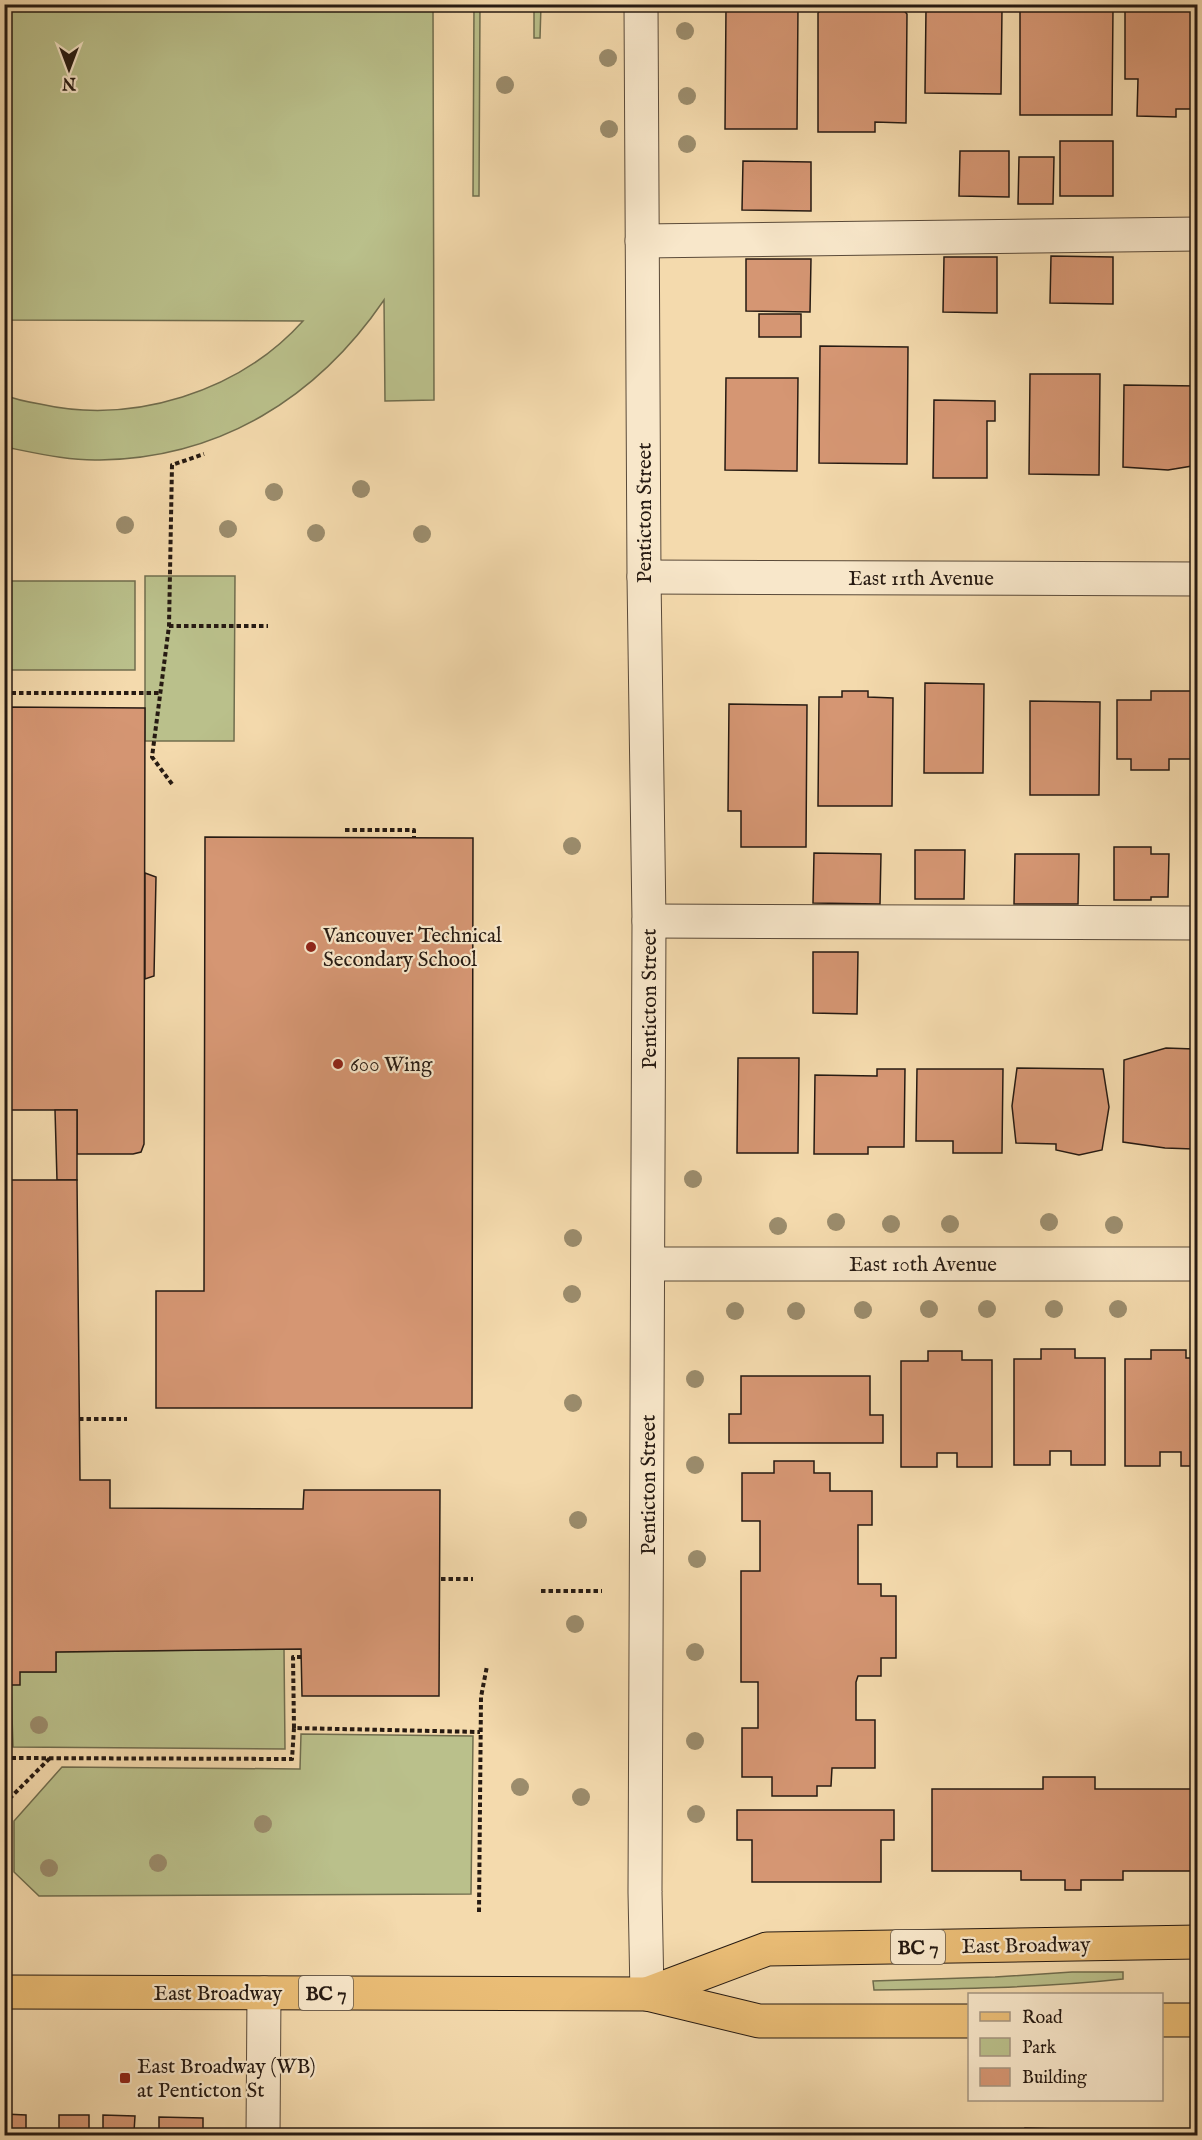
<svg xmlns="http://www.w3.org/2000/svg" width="1202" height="2140" font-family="'IM FELL English',serif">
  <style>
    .green { fill: #bac08b; stroke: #706d4e; stroke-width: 1.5 }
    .building { fill: #d59673; stroke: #261a12; stroke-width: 1.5 }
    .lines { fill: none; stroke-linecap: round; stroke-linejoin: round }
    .minor-casing { stroke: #5a4a39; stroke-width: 35 }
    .major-casing { stroke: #261a12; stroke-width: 35 }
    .path { stroke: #261a12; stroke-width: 4; stroke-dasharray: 4.5 3; stroke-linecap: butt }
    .minor { stroke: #f8e7ca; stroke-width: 33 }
    .major { stroke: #eabd76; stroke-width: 33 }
    .tree { fill: #9b8c6c }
    .poi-dot { fill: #8f2418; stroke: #f8e7ca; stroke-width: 2 }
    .labels { text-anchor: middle; stroke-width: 4.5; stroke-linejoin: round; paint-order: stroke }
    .shield { fill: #f8e7ca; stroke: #655849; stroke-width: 1.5 }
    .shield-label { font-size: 20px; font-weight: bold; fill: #261a12 }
    .street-label { font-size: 21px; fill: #261a12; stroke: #f8e7ca }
    .poi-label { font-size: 21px; fill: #261a12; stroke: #f8e7ca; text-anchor: start }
  </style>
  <rect width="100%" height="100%" fill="#f4daad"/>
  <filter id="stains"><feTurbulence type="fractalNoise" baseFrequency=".00333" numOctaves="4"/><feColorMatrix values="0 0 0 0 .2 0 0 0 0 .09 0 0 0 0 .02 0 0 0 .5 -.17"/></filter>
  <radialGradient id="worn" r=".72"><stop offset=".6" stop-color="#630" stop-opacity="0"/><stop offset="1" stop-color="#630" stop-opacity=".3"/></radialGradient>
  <g class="green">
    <path d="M480 4 479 196H473L474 5Z"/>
    <path d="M4 5H433L434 400 385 401 384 300C317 398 220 458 100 460 68 461 36 453 5 447V395C16 400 28 402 40 404 133 425 239 392 303 321L5 320Z"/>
    <path d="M534 5H541L540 38H534Z"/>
    <path d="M145 576H235L234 741H145Z"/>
    <rect x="5" y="581" width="130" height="89"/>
    <path d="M284 1649 285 1749 13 1747 11 1685 20 1672H56V1652Z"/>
    <path d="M301 1734 473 1736 471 1894 39 1896 14 1872V1821L62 1767 300 1769Z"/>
    <path d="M1072 1972H1123V1979C1040 1988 957 1989 874 1990L873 1981 995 1977Z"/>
  </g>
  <g class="building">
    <path d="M827 4H898L907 14 906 123 875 122V132H818V13Z"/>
    <path d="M1125 4H1198V109H1176V117L1137 116 1138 79H1125Z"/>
    <path d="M726 7H798L797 129H725Z"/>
    <path d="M1020 8 1113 9 1112 115H1020Z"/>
    <path d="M926 9H1002L1001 94 925 93Z"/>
    <rect x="1060" y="141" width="53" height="55"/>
    <path d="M960 151H1009V197L959 196Z"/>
    <path d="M1019 157H1054L1053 204H1018Z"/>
    <path d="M743 161 811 162V211L742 210Z"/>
    <path d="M1051 256 1113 257V304L1050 303Z"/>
    <path d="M944 257H997V313L943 312Z"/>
    <path d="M746 259H811L810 312 746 311Z"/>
    <rect x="759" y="314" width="42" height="23"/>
    <path d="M820 346 908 347 907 464 819 463Z"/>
    <path d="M1030 374H1100L1099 475 1029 474Z"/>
    <path d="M726 378H798L797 471 725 470Z"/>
    <path d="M1124 385 1198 386V465L1168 470 1123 467Z"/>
    <path d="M934 400 995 401V421H987V478H933Z"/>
    <path d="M925 683 984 684 983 773H924Z"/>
    <path d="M842 691H868V697L893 698 892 806H818L819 697H842Z"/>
    <path d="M1151 691H1198V759H1169V770H1131V759H1117V700H1151Z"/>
    <path d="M1030 701 1100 702 1099 795H1030Z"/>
    <path d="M729 704 807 705 806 847H741V811H728Z"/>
    <path d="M4 707 145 708 144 1144 141 1152 133 1154H77V1110H4Z"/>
    <path d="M205 837 473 838 472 1408H156V1291H204Z"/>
    <path d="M1114 847H1151V854H1169L1168 897H1151V900H1114Z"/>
    <path d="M915 850H965L964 899H915Z"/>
    <path d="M814 853 881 854 880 904 813 903Z"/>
    <path d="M1015 854H1079L1078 904H1014Z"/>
    <path d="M145 873 156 877 154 976 145 979Z"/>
    <path d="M813 952H858L857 1014 813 1013Z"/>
    <path d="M1166 1048 1194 1049 1193 1149 1165 1148 1123 1142 1124 1060Z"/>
    <path d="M738 1058H799L798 1153H737Z"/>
    <path d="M1017 1068 1103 1069 1109 1107 1102 1150 1079 1155 1056 1150V1144L1016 1143 1012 1106Z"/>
    <path d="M877 1069H905L904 1147H868V1154H814L815 1075 877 1076Z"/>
    <path d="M917 1069H1003L1002 1153H953V1141H916Z"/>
    <path d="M55 1110H77V1180H57Z"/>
    <path d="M4 1180H77L80 1480H110V1508L303 1509 304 1490H440L439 1696H302L301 1649 56 1652V1672H20V1685H4Z"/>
    <path d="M1041 1349H1075V1358H1105V1465H1071V1451H1050V1465H1014V1359H1041Z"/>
    <path d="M1151 1350H1186V1358H1198V1466H1181V1452H1160V1466H1125V1359H1151Z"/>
    <path d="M928 1351H962V1360H992V1467H957V1453H937V1467H901V1361H928Z"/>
    <path d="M741 1376H870V1415H883V1443H729V1414H741Z"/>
    <path d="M774 1461H814V1473H830V1491H872V1525H858V1584H881V1596H896V1658H881V1676H858L856 1682V1720H875V1768H832L831 1786H817V1796H772V1777H742V1728H758V1682H741V1571H760V1521H742V1473H774Z"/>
    <path d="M1043 1777H1095V1789H1198V1871H1123V1880H1081V1890H1065V1880H1021V1871H932V1789H1043Z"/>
    <path d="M737 1810H894V1840H881V1882H752V1840H737Z"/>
    <path d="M4 2114 26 2115V2130H59V2115H89V2131H103V2115L135 2116 134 2132H159V2117L203 2118V2136H4Z"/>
    <path d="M1025 2128 1059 2129V2136H1025Z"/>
    <rect x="1165" y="2133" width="33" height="3"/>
    <rect x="736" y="2134" width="33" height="2"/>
  </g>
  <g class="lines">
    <defs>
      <g id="minor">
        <path d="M641 4 644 577 649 921 645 1892 647 1994"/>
        <path d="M642 241 1198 234"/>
        <path d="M644 577 1198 579"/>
        <path d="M649 921 1198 923"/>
        <path d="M649 1264H1198"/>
        <path d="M263 2136 264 1993"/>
      </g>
      <g id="major">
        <path d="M4 1992 647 1994 759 2021H970"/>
        <path d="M647 1994 767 1949 1198 1942"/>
        <path d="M1162 2020H1198"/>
      </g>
    </defs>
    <use href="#minor" class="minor-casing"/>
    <use href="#major" class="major-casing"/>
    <g class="path">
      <path d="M169 626H268"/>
      <path d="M4 693H160"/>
      <path d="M172 784 152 757 169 626 172 465 204 454"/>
      <path d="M345 830H414V838"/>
      <path d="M79 1419H127"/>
      <path d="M441 1579H473"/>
      <path d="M541 1591H602"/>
      <path d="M294 1728 293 1657H301"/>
      <path d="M4 1758 292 1759 294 1728 480 1732"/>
      <path d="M4 1804 51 1757"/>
      <path d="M479 1912 481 1697 487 1666"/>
    </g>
    <use href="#minor" class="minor"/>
    <use href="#major" class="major"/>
  </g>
  <g class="tree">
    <circle cx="685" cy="31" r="9"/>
    <circle cx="608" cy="58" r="9"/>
    <circle cx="505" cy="85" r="9"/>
    <circle cx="687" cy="96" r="9"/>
    <circle cx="609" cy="129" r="9"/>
    <circle cx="687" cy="144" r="9"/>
    <circle cx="361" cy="489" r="9"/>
    <circle cx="274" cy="492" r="9"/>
    <circle cx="125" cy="525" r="9"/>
    <circle cx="228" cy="529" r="9"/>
    <circle cx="316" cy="533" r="9"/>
    <circle cx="422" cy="534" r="9"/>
    <circle cx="572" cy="846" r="9"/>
    <circle cx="693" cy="1179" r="9"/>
    <circle cx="836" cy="1222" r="9"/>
    <circle cx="1049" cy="1222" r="9"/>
    <circle cx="891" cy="1224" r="9"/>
    <circle cx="950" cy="1224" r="9"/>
    <circle cx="1114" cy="1225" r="9"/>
    <circle cx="778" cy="1226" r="9"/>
    <circle cx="573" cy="1238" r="9"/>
    <circle cx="572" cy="1294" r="9"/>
    <circle cx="929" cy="1309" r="9"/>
    <circle cx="987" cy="1309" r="9"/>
    <circle cx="1054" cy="1309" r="9"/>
    <circle cx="1118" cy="1309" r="9"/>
    <circle cx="863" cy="1310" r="9"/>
    <circle cx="735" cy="1311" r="9"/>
    <circle cx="796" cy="1311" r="9"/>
    <circle cx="695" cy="1379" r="9"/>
    <circle cx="573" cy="1403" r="9"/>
    <circle cx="695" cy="1465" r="9"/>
    <circle cx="578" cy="1520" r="9"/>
    <circle cx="697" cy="1559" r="9"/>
    <circle cx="575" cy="1624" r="9"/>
    <circle cx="695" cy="1652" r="9"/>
    <circle cx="39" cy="1725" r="9"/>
    <circle cx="695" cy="1741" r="9"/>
    <circle cx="520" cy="1787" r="9"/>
    <circle cx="581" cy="1797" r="9"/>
    <circle cx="696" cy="1814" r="9"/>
    <circle cx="263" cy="1824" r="9"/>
    <circle cx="158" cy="1863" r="9"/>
    <circle cx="49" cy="1868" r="9"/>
  </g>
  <g class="poi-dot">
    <circle cx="311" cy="947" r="6"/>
    <circle cx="338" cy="1064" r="6"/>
    <rect x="119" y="2072" width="12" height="12" rx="3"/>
  </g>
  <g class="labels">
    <g class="shield">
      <rect x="891" y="1930" width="54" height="34" rx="4.5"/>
      <rect x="299" y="1976" width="54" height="34" rx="4.5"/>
    </g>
    <g class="shield-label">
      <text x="918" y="1954">BC 7</text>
      <text x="326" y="2000">BC 7</text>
    </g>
    <g class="street-label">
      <text transform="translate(644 513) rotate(-90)" y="7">Penticton Street</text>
      <text x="921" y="585">East 11th Avenue</text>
      <text transform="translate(649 999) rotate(-90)" y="7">Penticton Street</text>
      <text x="923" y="1271">East 10th Avenue</text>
      <text transform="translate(648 1485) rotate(-90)" y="7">Penticton Street</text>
      <text transform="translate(1026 1945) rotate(-1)" y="7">East Broadway</text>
      <text x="218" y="2000">East Broadway</text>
    </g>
    <g class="poi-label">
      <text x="323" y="942">Vancouver Technical<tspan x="323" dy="24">Secondary School</tspan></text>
      <text x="350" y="1071">600 Wing</text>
      <text x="137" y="2073">East Broadway (WB)<tspan x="137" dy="24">at Penticton St</tspan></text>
    </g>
  </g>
  <rect width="1202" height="2140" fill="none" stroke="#f4daad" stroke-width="24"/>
  <rect x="6" y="6" width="1190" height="2128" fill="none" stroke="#261a12" stroke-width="3"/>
  <rect x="12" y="12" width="1178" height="2116" fill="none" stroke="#261a12" stroke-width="1.5"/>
  <rect x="968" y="1993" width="195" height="108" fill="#f8e7ca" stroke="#a49580" stroke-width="1.5"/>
  <rect x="980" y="2012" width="30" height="9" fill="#eabd76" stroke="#a49580" stroke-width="1.5"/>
  <text x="1022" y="2023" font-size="18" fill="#261a12">Road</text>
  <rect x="980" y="2038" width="30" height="18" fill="#bac08b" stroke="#a49580" stroke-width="1.5"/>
  <text x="1022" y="2053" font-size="18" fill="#261a12">Park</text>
  <rect x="980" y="2068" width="30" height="18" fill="#d59673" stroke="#a49580" stroke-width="1.5"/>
  <text x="1022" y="2083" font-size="18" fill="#261a12">Building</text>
  <g transform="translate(69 69) rotate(180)" stroke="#f8e7ca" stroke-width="4.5" paint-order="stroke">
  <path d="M0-4.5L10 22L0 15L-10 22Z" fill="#261a12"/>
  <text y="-9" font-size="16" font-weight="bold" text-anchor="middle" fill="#261a12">N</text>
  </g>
  <rect width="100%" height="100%" filter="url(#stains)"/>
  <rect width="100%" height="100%" fill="url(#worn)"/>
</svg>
